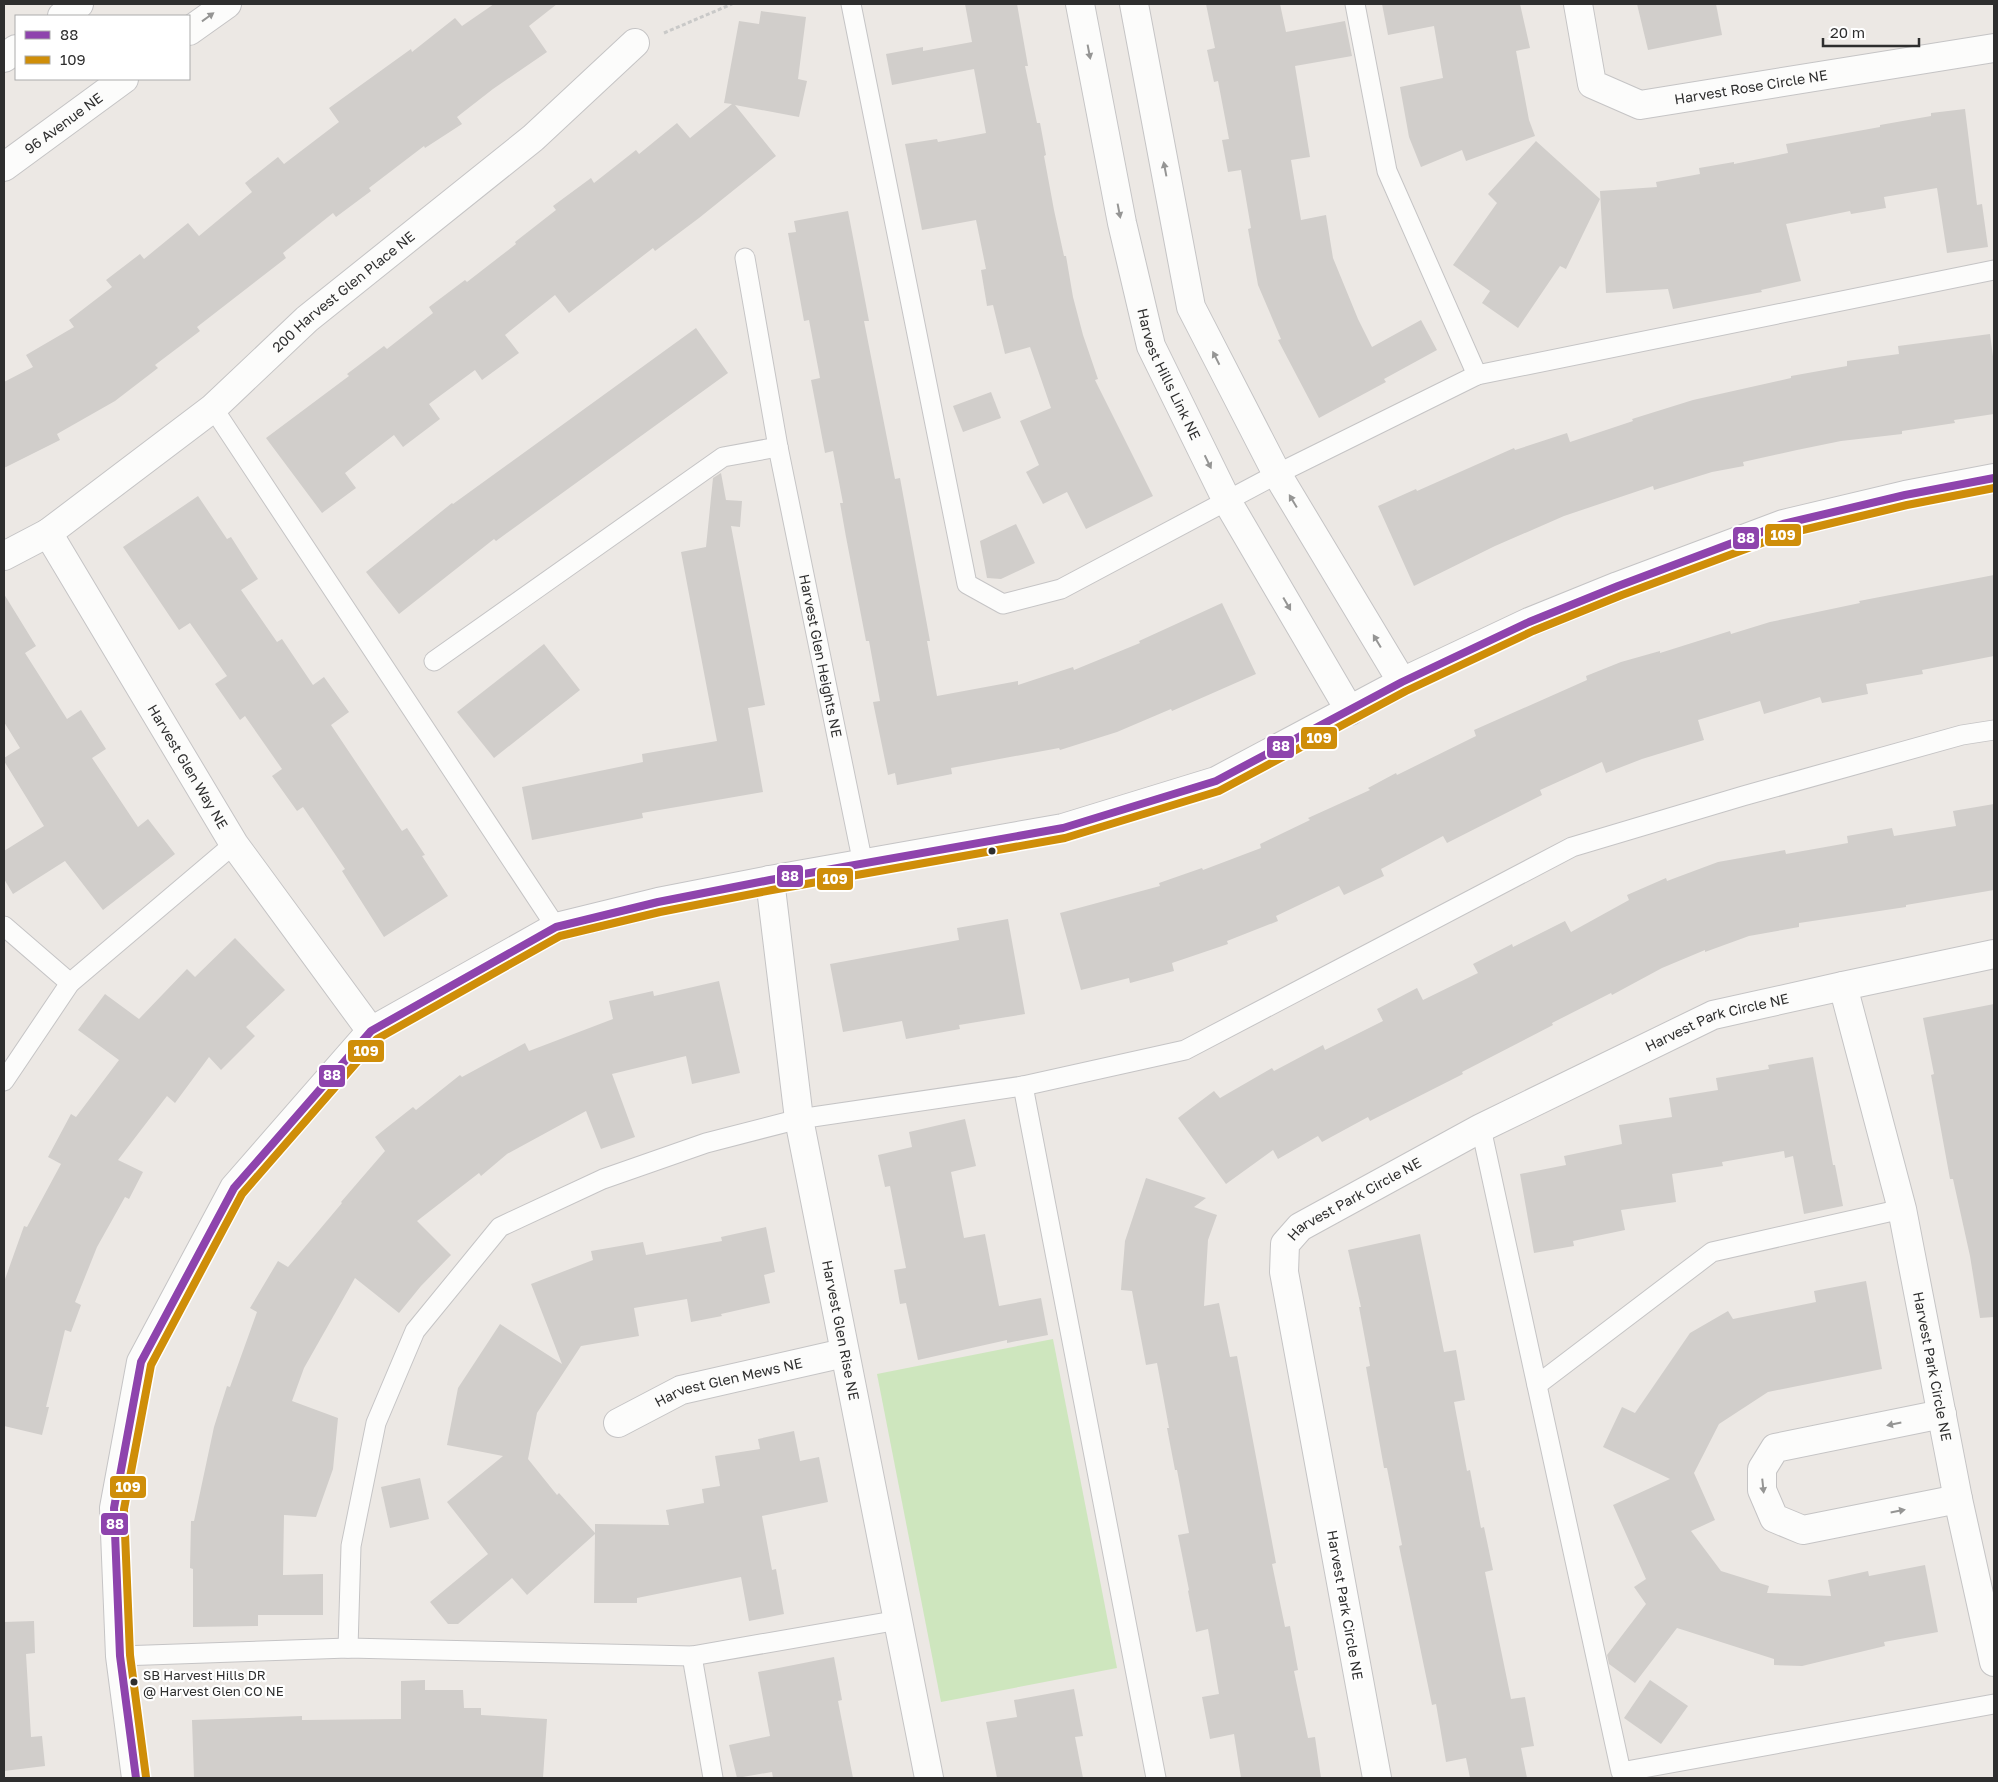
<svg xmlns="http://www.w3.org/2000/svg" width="1998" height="1782" font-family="'Golos Text',sans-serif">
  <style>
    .green { fill: #cee6be }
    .building { fill: #d1cecb }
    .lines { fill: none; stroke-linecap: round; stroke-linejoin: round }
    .service-casing { stroke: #c5c4c5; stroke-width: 21 }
    .minor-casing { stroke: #c5c4c5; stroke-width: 30 }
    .tertiary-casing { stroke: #c5c4c5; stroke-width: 30 }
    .secondary-casing { stroke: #c5c4c5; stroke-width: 30 }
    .path { stroke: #c9c9c8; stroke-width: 3; stroke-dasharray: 4 2.5; stroke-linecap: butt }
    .service { stroke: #fcfcfb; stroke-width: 19 }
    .minor { stroke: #fcfcfb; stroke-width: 28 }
    .tertiary { stroke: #fcfcfb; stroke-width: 28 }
    .secondary { stroke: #fcfcfb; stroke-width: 28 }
    .bus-1-casing { stroke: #fff; stroke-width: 11 }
    .bus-2-casing { stroke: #fff; stroke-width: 11 }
    .bus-1 { stroke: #8e44ad; stroke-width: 8 }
    .bus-2 { stroke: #cf8e09; stroke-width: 8 }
    .oneway { fill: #959594 }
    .bus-dot { fill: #2e2e2e; stroke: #fff; stroke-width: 2 }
    .labels { text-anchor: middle; stroke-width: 4.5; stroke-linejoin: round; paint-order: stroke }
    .bus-label { font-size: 13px; fill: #2e2e2e; stroke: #fff; text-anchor: start }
    .street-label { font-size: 14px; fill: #2e2e2e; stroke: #fff }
    .line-badge { stroke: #fff; stroke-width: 2 }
    .badge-label { font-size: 14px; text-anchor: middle; font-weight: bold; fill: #fff }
  </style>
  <rect width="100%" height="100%" fill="#ece8e4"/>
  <path class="green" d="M1053 1339 1117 1668 941 1702 877 1374Z"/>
  <g class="building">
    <path d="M494 4H557L529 26 547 52 493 89 457 117 462 124 425 148 424 146 369 188 371 191 336 217 333 213 283 253 286 258 197 327 200 331 155 365 158 368 115 401 57 434 60 440 4 468V382L33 367 26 355 74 327 69 320 112 287 106 280 140 254 144 259 188 223 199 236 252 192 245 183 278 157 284 164 339 122 329 108 411 49 412 52 455 18 462 26Z"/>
    <path d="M965 4H1017L1028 66H1025L1037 123H1040L1046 155 1044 156 1054 210 1064 256H1066L1073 297 1083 335 1098 379 1095 380 1153 496 1086 529 1067 492 1043 504 1026 472 1039 465 1020 421 1051 408 1030 347 1005 354 993 305 987 306 981 270 986 269 976 220 922 230 905 144 937 139 938 142 986 133 974 69 892 85 886 54 923 47V51L972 42Z"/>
    <path d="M1206 4H1280L1286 32 1345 21 1352 56 1295 66 1310 157 1291 160 1301 220 1326 215 1333 258 1358 319 1372 347 1421 320 1437 350 1384 379 1386 382 1319 418 1278 340 1281 339 1258 285 1248 229 1251 228 1241 170 1228 172 1222 140 1229 139 1218 81 1214 82 1207 50 1215 48Z"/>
    <path d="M1382 4H1520L1530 48 1516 51 1529 120 1535 136 1466 161 1462 150 1421 167 1409 137 1400 87 1443 78 1434 26 1388 35Z"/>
    <path d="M1637 4H1716L1722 35 1648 50Z"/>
    <path d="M761 11 806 17 798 79 807 81 799 117 735 105 776 156 699 218 655 251 653 248 569 313 555 295 505 335 519 353 482 380 475 370 429 404 440 419 403 447 394 435 345 473 356 488 322 513 266 438 349 376 347 374 384 346 387 349 433 313 429 307 465 280 467 282 516 244 515 242 556 210 553 206 591 178 594 183 636 150 639 154 677 123 690 138 732 104 724 103 739 21 759 24Z"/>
    <path d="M1965 109 1977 205 1982 204 1988 247 1947 253 1937 188 1884 197 1886 208 1851 214 1850 211 1786 224 1801 281 1761 290 1762 292 1673 309 1668 289 1606 293 1600 191 1657 187 1656 182 1700 174 1699 168 1734 162V164L1788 153 1786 144 1880 127V125L1931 116V113Z"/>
    <path d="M1536 141 1600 199 1566 269 1560 266 1518 328 1482 303 1490 291 1453 265 1497 203 1488 194Z"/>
    <path d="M848 211 869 321H864L895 479 900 478 930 641H927L937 696 1018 681V685L1073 667 1074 670 1140 643 1139 641 1222 603 1256 674 1172 711 1171 709 1117 732 1060 750 1059 748 951 768 952 774 897 785 895 773 888 775 873 702 880 701 869 641H866L846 537 840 503H843L833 451 825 453 811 380 820 378 809 320 804 321 788 233 796 232 794 221Z"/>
    <path d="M696 328 728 373 496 541 494 539 399 614 366 572 452 503 453 504Z"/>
    <path d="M1990 334 1994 364V414L1954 420 1955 423 1902 431V434L1841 441 1797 450 1743 462 1744 466 1712 472 1654 490 1653 486 1564 516 1495 546 1414 586 1378 506 1416 489 1417 491 1514 448 1515 450 1567 433 1570 442 1633 421 1632 419 1693 400 1791 378V376L1847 366V361L1899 354 1898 346Z"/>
    <path d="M991 392 1001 418 963 432 953 406Z"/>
    <path d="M721 473 726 500 742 501 740 527 731 526 765 705 748 708 763 792 642 813 643 818 532 840 522 787 643 762 642 754 717 741 681 552 706 547 713 478Z"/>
    <path d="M198 496 227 539 231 537 258 579 241 590 277 642 282 639 313 685 324 677 349 712 331 725 402 831 407 828 425 855 422 856 448 896 384 937 342 871 345 869 303 807 297 811 272 776 282 769 245 716 240 720 215 684 227 676 190 623 179 630 123 547Z"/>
    <path d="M1016 524 1035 563 1001 579 987 578 980 541Z"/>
    <path d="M1994 575V656L1922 670 1923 674 1866 684 1868 694 1822 703 1820 697 1764 714 1760 701 1698 720 1704 740 1642 759 1606 773 1602 762 1540 790 1542 795 1447 843 1443 836 1381 869 1384 876 1344 895 1339 886 1276 916 1278 921 1227 941 1228 944 1172 963 1174 971 1130 983 1129 978 1081 990 1060 913 1160 886 1159 883 1202 868 1203 870 1261 848 1260 844 1310 820 1308 818 1370 790 1368 788 1396 773 1397 775 1476 736 1474 730 1587 680 1586 676 1621 662 1660 651V653L1730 631 1731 634 1770 622 1860 603 1859 601Z"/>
    <path d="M4 594 36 646 25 653 67 719 81 710 106 749 92 758 138 827 148 819 175 854 103 910 65 861 13 894 4 879V851L44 826 4 761V758L20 748 4 722Z"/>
    <path d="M544 644 580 690 494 758 457 712Z"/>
    <path d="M1994 804V890L1906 905V907L1799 923V927L1749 936 1705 952V950L1662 968 1612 995 1611 993 1552 1023 1553 1025 1462 1072 1463 1074 1370 1121 1368 1117 1322 1142 1318 1136 1278 1159 1273 1150 1226 1184 1178 1118 1214 1091 1220 1098 1272 1068 1274 1071 1323 1045 1325 1050 1383 1021 1377 1009 1417 988 1423 1000 1478 973 1473 964 1512 944 1513 947 1565 921 1571 932 1629 900 1627 895 1666 878 1667 881 1718 862 1785 850 1786 854 1848 843 1847 836 1892 828 1894 836 1956 826 1953 811Z"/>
    <path d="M1008 919 1025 1014 959 1025 960 1029 906 1039 902 1021 843 1032 830 964 959 940 957 928Z"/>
    <path d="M235 938 285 990 246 1027 255 1036 221 1070 209 1057 175 1103 167 1096 118 1160 143 1172 129 1199 125 1197 97 1247 75 1302 81 1305 71 1332 65 1330 46 1407H49L42 1435 4 1426V1282L24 1226 27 1227 61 1164 48 1157 71 1114 76 1117 119 1060 78 1030 105 994 139 1019 187 969 195 977Z"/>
    <path d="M719 981 740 1073 692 1084 686 1056 612 1074 635 1137 601 1149 586 1111 507 1154 481 1176 479 1173 417 1221 451 1255 421 1286 399 1313 355 1278 304 1368 292 1401 338 1418 333 1469 316 1517 284 1515 283 1575 323 1574V1615H258V1626L193 1627V1569L190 1568 191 1521H194L214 1427 227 1386 230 1387 257 1312 250 1308 278 1261 288 1267 342 1203 341 1202 385 1151 375 1137 413 1107 416 1110 460 1075 462 1077 525 1043 529 1051 613 1019 609 1001 653 991 654 996Z"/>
    <path d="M1994 1004V1317L1980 1318 1970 1256 1953 1179H1950L1931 1075 1934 1074 1923 1018Z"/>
    <path d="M1813 1057 1833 1165H1835L1843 1206 1804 1214 1793 1156 1785 1158 1784 1151 1722 1162 1723 1166 1672 1174 1676 1202 1621 1210 1625 1230 1573 1241 1574 1246 1534 1253 1520 1174 1566 1165 1564 1156 1622 1144 1619 1125 1672 1117 1669 1098 1718 1090 1716 1078 1769 1069 1768 1065Z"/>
    <path d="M965 1119 976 1166 951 1172 964 1238 985 1234 999 1306 1041 1298 1048 1335 1007 1343V1340L918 1360 906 1303 900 1304 894 1270 906 1268 890 1186 885 1187 878 1155 912 1147 909 1132Z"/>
    <path d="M1146 1178 1206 1198 1194 1207 1217 1215 1208 1240 1204 1306 1219 1303 1230 1357 1237 1356 1276 1563 1272 1564 1285 1627 1290 1626 1298 1670 1294 1671 1308 1738 1315 1737 1321 1778H1241L1234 1734 1210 1739 1202 1697 1219 1694 1208 1629 1196 1632 1188 1591 1189 1590 1178 1535 1189 1533 1177 1470H1175L1167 1428H1169L1157 1363 1146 1365 1132 1291 1121 1290 1125 1241Z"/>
    <path d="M766 1227 775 1272 764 1275 770 1303 721 1314 722 1316 691 1322 687 1299 634 1308 639 1336 581 1346 537 1413 528 1459 557 1495 559 1493 595 1533V1524L669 1525 666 1510 704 1503 702 1489 720 1486 715 1456 760 1449 758 1439 794 1431 800 1461 819 1457 828 1502 762 1516 772 1570 776 1569 784 1614 749 1621 741 1577 637 1598V1603H594L595 1534 527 1595 512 1578 458 1624H448L430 1602 488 1554 447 1502 503 1456 447 1445 458 1388 500 1324 562 1364 531 1284 593 1260 591 1251 643 1242 646 1255 722 1241 721 1237Z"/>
    <path d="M1420 1234 1444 1352 1456 1350 1465 1400 1454 1402 1467 1471 1470 1470 1481 1528 1484 1527 1493 1570 1485 1572 1511 1699 1525 1697 1534 1746 1521 1748 1527 1778H1470L1466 1758 1446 1762 1436 1704 1432 1705 1399 1546 1402 1545 1387 1468H1384L1366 1367 1370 1366 1359 1307H1361L1348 1250Z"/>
    <path d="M1866 1281 1882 1369 1768 1392 1719 1424 1694 1473 1715 1520 1691 1531 1721 1571 1769 1586 1767 1593 1831 1596 1828 1580 1868 1571 1869 1576 1925 1565 1938 1632 1884 1642 1885 1646 1802 1666 1774 1665V1659L1677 1628 1635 1683 1609 1664 1607 1655 1646 1604 1634 1587 1646 1579 1613 1505 1670 1479 1603 1447 1622 1407 1635 1413 1690 1333 1728 1311 1733 1319 1816 1302 1814 1291Z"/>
    <path d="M420 1478 429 1519 390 1528 381 1487Z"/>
    <path d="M34 1621 35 1653 26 1654 31 1737 42 1736 45 1766 4 1771V1622Z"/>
    <path d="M834 1657 842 1700 838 1701 853 1778H773L772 1772 737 1778 729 1745 770 1736 758 1672Z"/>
    <path d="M425 1680V1690H463L464 1708H481V1715L547 1719 543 1778H194L192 1720 302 1716V1720L401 1719V1681Z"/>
    <path d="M1650 1680 1688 1706 1661 1744 1624 1718Z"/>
    <path d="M1074 1689 1083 1736 1075 1737 1083 1778H997L986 1722 1017 1717 1014 1700Z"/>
  </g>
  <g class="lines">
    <defs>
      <g id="service">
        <path d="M851 4 967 584 1003 604 1061 589 1277 474 1477 375 1994 270"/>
        <path d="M1355 4 1387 171 1477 375"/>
        <path id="s1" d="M745 258 778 447 863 864"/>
        <path d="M213 408 556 927"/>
        <path d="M434 661 723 457 778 447"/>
        <path d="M4 926 70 983"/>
        <path d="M4 1081 70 983 234 844"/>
        <path d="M1023 1086 1156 1778"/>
        <path d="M1481 1128 1621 1772 1994 1704"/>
        <path d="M1537 1385 1712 1252 1902 1209"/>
        <path d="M348 1648 351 1546 376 1423 415 1331 500 1227 603 1179 706 1143 799 1119 1023 1086 1185 1050 1572 847 1743 796 1962 735 1994 730"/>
        <path d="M120 1656 348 1648 692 1656 899 1620"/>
        <path d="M692 1656 713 1778"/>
      </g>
      <g id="minor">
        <path id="s2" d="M1578 4 1592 84 1640 105 1994 48"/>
        <path id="s3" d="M48 533 213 408 307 319 533 138 635 43"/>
        <path id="s4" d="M4 556 48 533 234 844 371 1031"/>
        <path id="s5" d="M770 880 799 1119 929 1778"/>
        <path id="s6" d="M1843 986 1902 1209 1958 1499 1994 1662"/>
        <path d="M1942 1414 1775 1448 1762 1469V1490L1774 1518 1803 1530 1958 1499"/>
        <path id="s7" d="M618 1423 681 1390 844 1353"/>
        <path id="s8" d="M1377 1778 1284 1272 1285 1244 1300 1227 1481 1128 1713 1015 1843 986 1994 954"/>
      </g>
      <g id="tertiary">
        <path id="s9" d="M1080 4 1122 223 1151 346 1227 501 1350 711"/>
        <path d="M1134 4 1191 307 1277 474 1402 682"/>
        <path d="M136 1778 120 1656 114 1508 141 1362 234 1188 371 1031 556 927 658 902 770 880 1063 828 1216 781 1402 682 1529 622 1618 586 1783 524 1905 495 1994 478"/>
      </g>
      <g id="secondary">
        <path d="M62 16 79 4"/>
        <path d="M189 31 227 4"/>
        <path d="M4 58 16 49"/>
        <path id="s10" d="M4 167 124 79"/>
      </g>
    </defs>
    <use href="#service" class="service-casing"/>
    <use href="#minor" class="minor-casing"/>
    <use href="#tertiary" class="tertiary-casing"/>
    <use href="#secondary" class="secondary-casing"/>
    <path class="path" d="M664 33 732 4"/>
    <use href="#service" class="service"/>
    <use href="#minor" class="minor"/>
    <use href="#tertiary" class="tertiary"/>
    <use href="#secondary" class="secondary"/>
    <defs>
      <path id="bus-1" d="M136 1778 120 1656 114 1508 141 1362 234 1188 371 1031 556 927 658 902 770 880 1063 828 1216 781 1402 682 1529 622 1618 586 1783 524 1905 495 1994 478"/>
      <path id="bus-2" d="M146 1777 130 1655 124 1509 151 1365 242 1194 377 1039 560 936 660 912 772 890 1065 838 1219 791 1406 691 1533 631 1622 595 1786 534 1907 505 1994 488"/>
    </defs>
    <use href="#bus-1" class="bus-1-casing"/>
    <use href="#bus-2" class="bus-2-casing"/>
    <use href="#bus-1" class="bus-1"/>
    <use href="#bus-2" class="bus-2"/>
  </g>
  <defs><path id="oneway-solid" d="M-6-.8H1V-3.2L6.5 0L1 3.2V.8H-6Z" transform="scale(1.25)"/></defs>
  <g class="oneway">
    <use href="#oneway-solid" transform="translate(208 17) rotate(-36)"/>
    <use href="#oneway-solid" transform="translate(1089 52) rotate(79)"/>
    <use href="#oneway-solid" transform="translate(1165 169) rotate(-101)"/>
    <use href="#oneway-solid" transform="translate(1119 211) rotate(79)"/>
    <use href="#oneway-solid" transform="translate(1216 358) rotate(-117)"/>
    <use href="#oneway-solid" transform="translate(1208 462) rotate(64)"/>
    <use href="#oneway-solid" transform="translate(1293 501) rotate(-121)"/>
    <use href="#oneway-solid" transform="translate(1287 604) rotate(60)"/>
    <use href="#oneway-solid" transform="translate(1377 641) rotate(-121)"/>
    <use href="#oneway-solid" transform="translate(1894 1424) rotate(168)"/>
    <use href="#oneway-solid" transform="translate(1763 1486) rotate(84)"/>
    <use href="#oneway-solid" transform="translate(1898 1511) rotate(-11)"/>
  </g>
  <g class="bus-dot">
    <circle cx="992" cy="851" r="4.5"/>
    <circle cx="134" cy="1682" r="4.5"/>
  </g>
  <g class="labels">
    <g class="bus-label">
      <text x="143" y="1680">SB Harvest Hills DR<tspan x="143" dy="16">@ Harvest Glen CO NE</tspan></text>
    </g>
    <g class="street-label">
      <text dy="5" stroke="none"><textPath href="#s2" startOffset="246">Harvest Rose Circle NE</textPath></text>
      <text dy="5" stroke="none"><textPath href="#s10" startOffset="74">96 Avenue NE</textPath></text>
      <text dy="5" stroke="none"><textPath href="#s3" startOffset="382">200 Harvest Glen Place NE</textPath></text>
      <text dy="5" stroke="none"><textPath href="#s9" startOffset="382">Harvest Hills Link NE</textPath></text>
      <text dy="5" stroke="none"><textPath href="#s1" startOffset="405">Harvest Glen Heights NE</textPath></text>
      <text dy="5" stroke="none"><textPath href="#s4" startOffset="322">Harvest Glen Way NE</textPath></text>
      <text dy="5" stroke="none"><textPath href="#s8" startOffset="1031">Harvest Park Circle NE</textPath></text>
      <text dy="5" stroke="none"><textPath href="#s8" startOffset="626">Harvest Park Circle NE</textPath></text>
      <text dy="5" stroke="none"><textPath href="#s5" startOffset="456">Harvest Glen Rise NE</textPath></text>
      <text dy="5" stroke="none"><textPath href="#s6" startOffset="391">Harvest Park Circle NE</textPath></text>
      <text dy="5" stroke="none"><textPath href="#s7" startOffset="119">Harvest Glen Mews NE</textPath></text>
      <text transform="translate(1345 1605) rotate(80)" y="5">Harvest Park Circle NE</text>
    </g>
  </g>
  <g class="line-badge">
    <rect x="1764" y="523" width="38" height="24" rx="5" fill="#cf8e09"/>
    <rect x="1732" y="526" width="28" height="24" rx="5" fill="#8e44ad"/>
    <rect x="1300" y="726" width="38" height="24" rx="5" fill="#cf8e09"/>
    <rect x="1266" y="735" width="29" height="24" rx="5" fill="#8e44ad"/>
    <rect x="776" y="864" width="28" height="24" rx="5" fill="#8e44ad"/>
    <rect x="816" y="867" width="38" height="24" rx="5" fill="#cf8e09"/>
    <rect x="347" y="1039" width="38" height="24" rx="5" fill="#cf8e09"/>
    <rect x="318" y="1064" width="28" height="24" rx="5" fill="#8e44ad"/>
    <rect x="109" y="1475" width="38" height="24" rx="5" fill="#cf8e09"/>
    <rect x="100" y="1512" width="29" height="24" rx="5" fill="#8e44ad"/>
  </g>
  <g class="badge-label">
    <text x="1783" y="540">109</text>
    <text x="1746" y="543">88</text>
    <text x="1319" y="743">109</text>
    <text x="1281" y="751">88</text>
    <text x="790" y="881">88</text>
    <text x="835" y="884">109</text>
    <text x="366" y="1056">109</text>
    <text x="332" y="1080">88</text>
    <text x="128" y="1492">109</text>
    <text x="115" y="1529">88</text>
  </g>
  <rect width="1998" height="1782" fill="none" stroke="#2e2e2e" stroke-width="10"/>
  <rect x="15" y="15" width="175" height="65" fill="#ffffff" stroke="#ababab"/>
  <rect x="25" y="31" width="25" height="8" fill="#8e44ad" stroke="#ababab"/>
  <text x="60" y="40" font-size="15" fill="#2e2e2e">88</text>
  <rect x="25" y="56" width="25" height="8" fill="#cf8e09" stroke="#ababab"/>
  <text x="60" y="65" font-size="15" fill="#2e2e2e">109</text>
  <path d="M1823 38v8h96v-8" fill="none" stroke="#2e2e2e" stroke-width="2.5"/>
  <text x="1830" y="38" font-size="15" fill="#2e2e2e" stroke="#ffffff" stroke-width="4" paint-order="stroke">20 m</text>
</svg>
